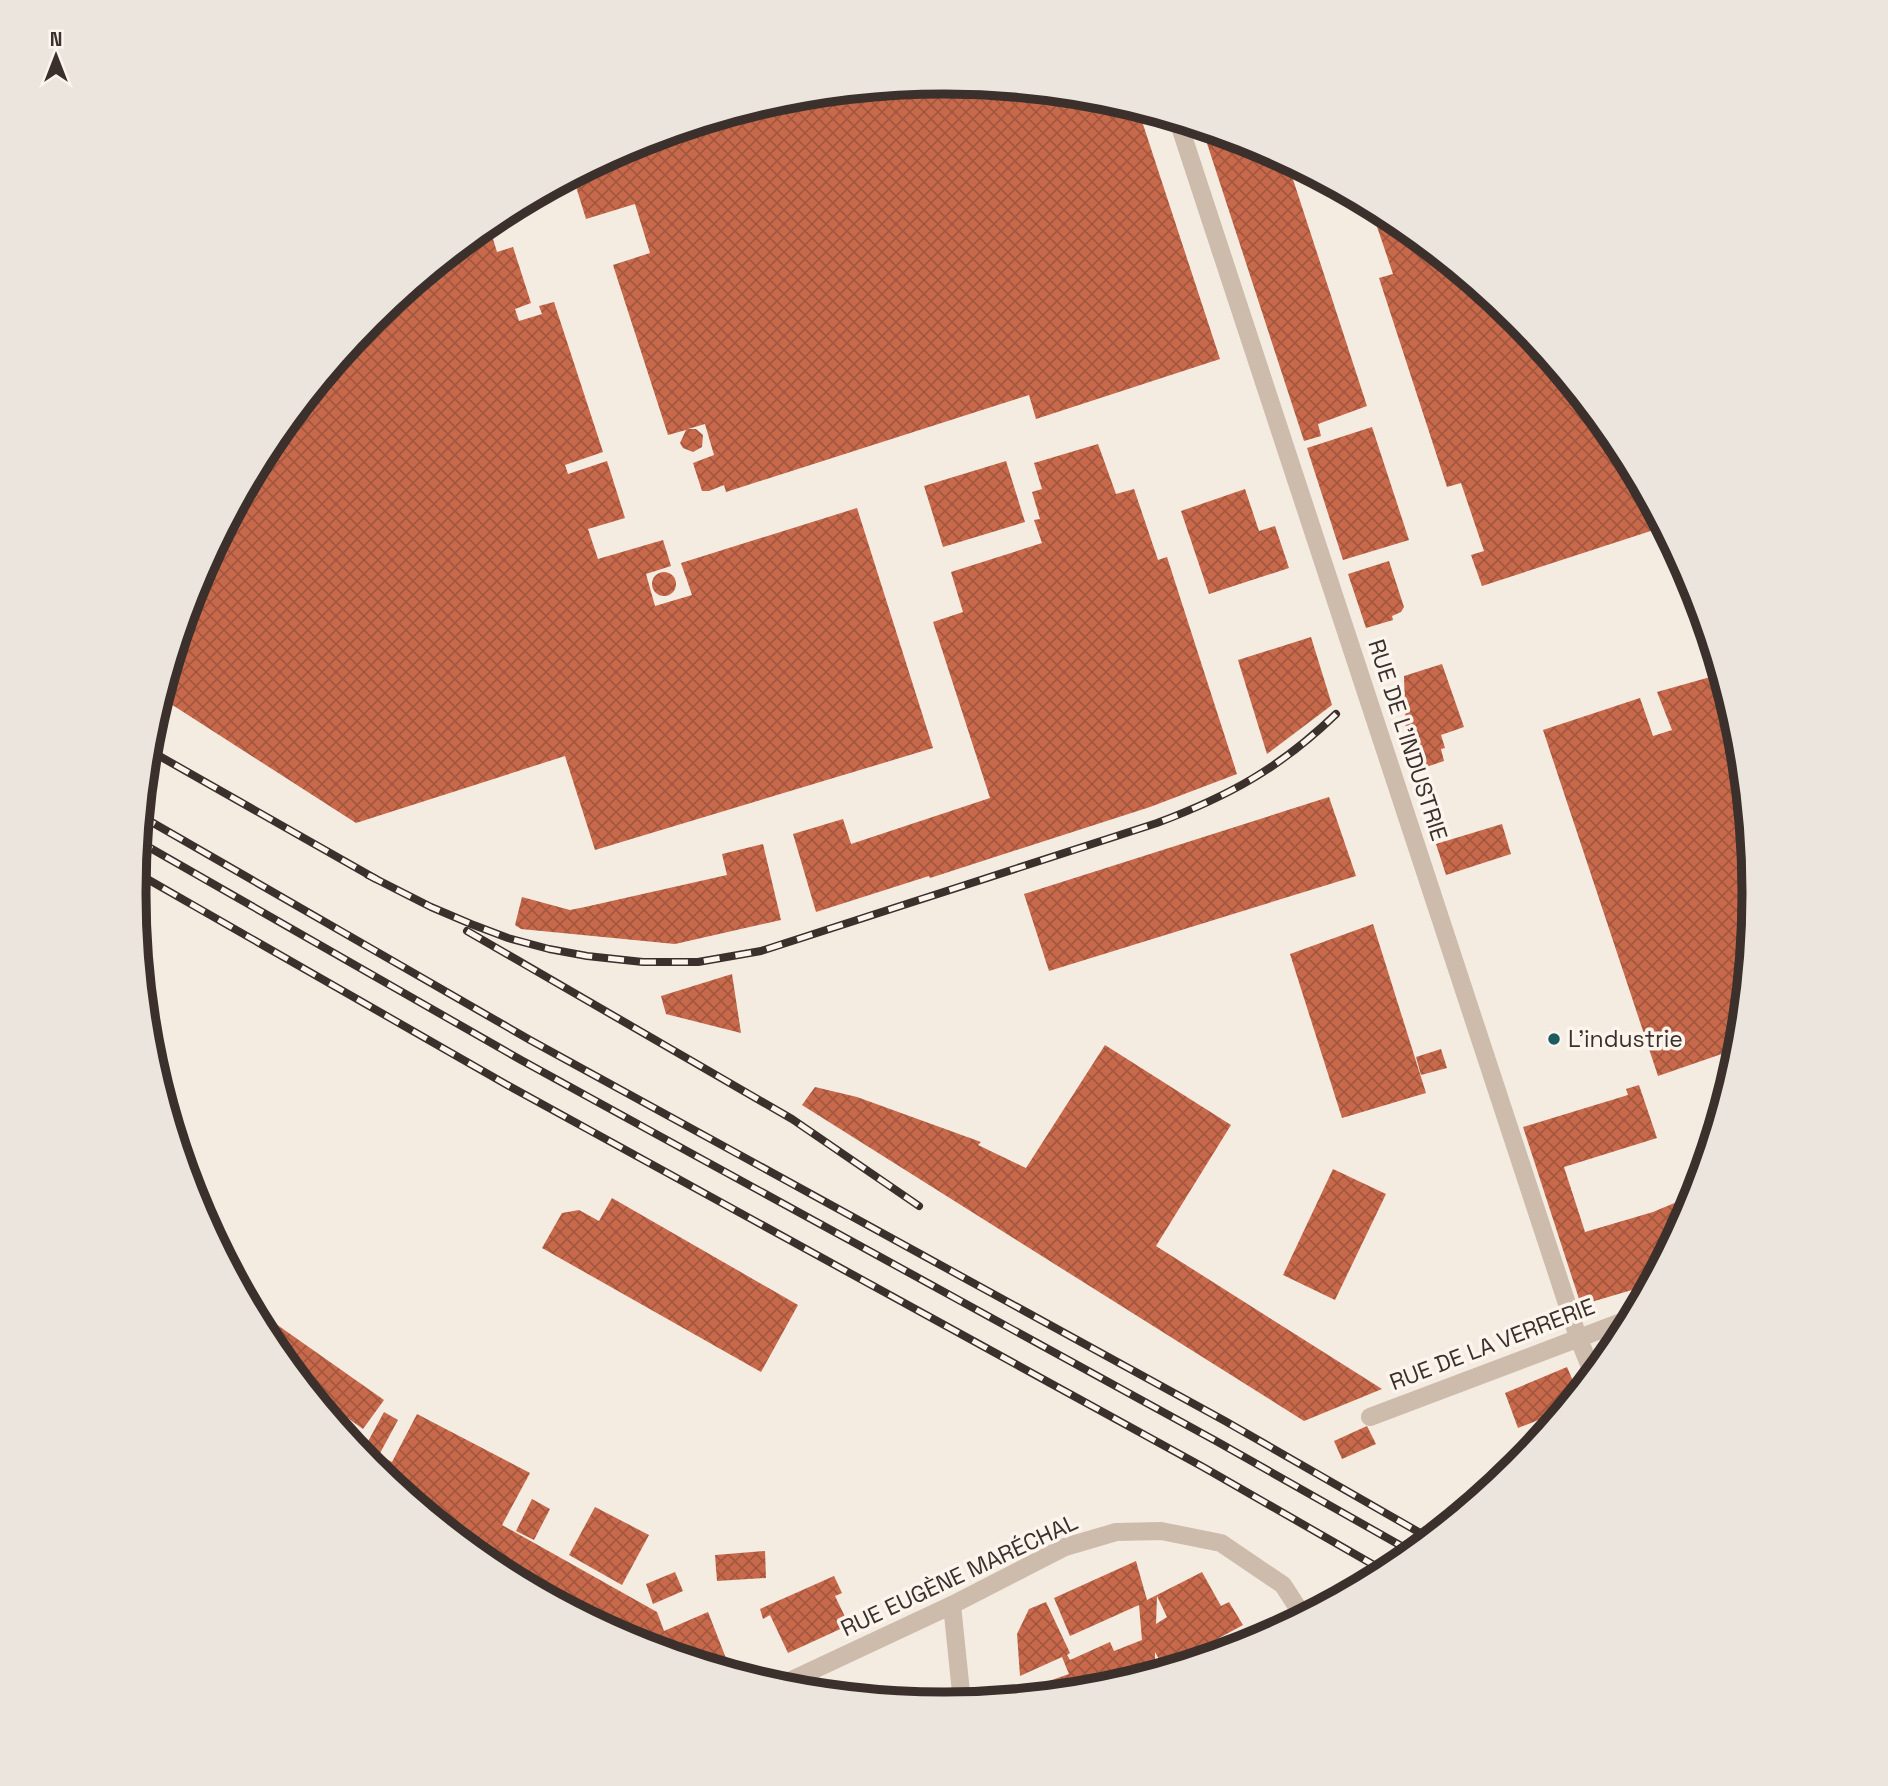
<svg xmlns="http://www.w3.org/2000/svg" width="1888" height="1786" font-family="'Space Grotesk',sans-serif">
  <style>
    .building { fill: url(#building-cross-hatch); fill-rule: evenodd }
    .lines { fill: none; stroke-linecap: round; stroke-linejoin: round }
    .path { stroke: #b9a596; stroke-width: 4.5; stroke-dasharray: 3.5 3.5; stroke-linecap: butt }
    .minor { stroke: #cdbbac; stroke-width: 18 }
    .rail-casing { stroke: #3b302b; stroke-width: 8 }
    .rail { stroke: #fbf5ee; stroke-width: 5; stroke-dasharray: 16; stroke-linecap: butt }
    .poi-dot { fill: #1f5a5e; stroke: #fbf5ee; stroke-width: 2.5 }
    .labels { text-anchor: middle; stroke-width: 7; stroke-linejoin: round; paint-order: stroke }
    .street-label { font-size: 23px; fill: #3b302b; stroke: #fbf5ee }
    .poi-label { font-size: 23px; fill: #3b302b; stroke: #fbf5ee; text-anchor: start }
    .rim { fill: none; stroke: #3b302b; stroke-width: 9 }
  </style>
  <defs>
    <pattern id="building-cross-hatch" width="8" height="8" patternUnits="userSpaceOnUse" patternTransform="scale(1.75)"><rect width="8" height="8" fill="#c8694b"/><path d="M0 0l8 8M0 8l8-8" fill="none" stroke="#a4573f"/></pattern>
  </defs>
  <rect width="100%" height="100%" fill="#f4ebe1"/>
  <g class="building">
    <path d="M944 82 1103 98 1138 109 1220 359 1036 419 1029 395 726 492 724 485 709 491H702L693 463 714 455 705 424 688 429H696L703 435 702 447 693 452 683 448 680 443 686 430 668 435 613 265 650 253 635 204 586 219 573 177 634 144 786 98Z"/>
    <path d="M1202 128 1255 144 1287 161 1367 406 1318 424 1321 436 1304 441Z"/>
    <path d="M1370 206 1395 219 1518 320 1618 443 1663 527 1482 586 1471 555 1484 551 1461 483 1447 487 1379 278 1393 274Z"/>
    <path d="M488 223 497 252 513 247 531 303 515 309 519 321 542 314 539 306 554 302 603 452 565 465 568 474 607 461 625 518 588 529 598 559 663 540 671 566 646 574 655 606 692 595 681 563 857 508 933 748 595 850 565 756 356 823 160 697 195 582 270 442 371 319Z"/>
    <path d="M1372 427 1409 540 1343 560 1307 448Z"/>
    <path d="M1098 444 1116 494 1134 489 1158 560 1167 557 1237 774 1150 807 930 878 929 876 816 912 793 834 843 819 851 844 990 798 933 622 963 612 951 572 1042 543 1034 520 1040 519 1032 492 1042 489 1034 463Z"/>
    <path d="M1006 461 1025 522 943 547 924 486Z"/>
    <path d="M1245 489 1259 531 1275 526 1289 568 1209 594 1181 511Z"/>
    <path d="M1389 561 1404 607 1401 612 1392 616 1393 620 1366 628 1348 574Z"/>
    <circle cx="664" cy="584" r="12"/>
    <path d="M1311 637 1332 705 1267 754 1238 660Z"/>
    <path d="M1442 664 1464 727 1441 735 1445 748 1441 749 1444 761 1414 771 1406 737 1404 676Z"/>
    <path d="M1721 674 1739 735 1755 893 1739 1048 1658 1076 1543 730 1640 698 1653 736 1672 730 1657 692Z"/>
    <path d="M1329 797 1356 876 1049 971 1024 894Z"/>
    <path d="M1502 824 1511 854 1446 875 1436 844Z"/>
    <path d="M763 844 781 920 675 944 521 929 515 925 522 897 570 910 585 907 727 875 722 854Z"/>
    <path d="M1373 924 1426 1093 1342 1118 1290 954Z"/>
    <path d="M732 974 741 1033 666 1014 661 996Z"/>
    <path d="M1105 1045 1231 1125 1156 1246 1382 1389 1304 1421 802 1105 815 1087 857 1097 981 1142 978 1145 1026 1168Z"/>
    <path d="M1441 1049 1447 1068 1421 1075 1416 1057Z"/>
    <path d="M1639 1085 1657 1138 1564 1167 1585 1232 1653 1212 1696 1194 1693 1204 1649 1285 1581 1305 1523 1127 1628 1095 1626 1089Z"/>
    <path d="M1333 1169 1386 1194 1335 1300 1283 1275Z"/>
    <path d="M612 1198 798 1305 761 1372 542 1248 562 1213 579 1210 599 1221Z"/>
    <path d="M249 1305 384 1400 363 1429 307 1389 270 1343Z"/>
    <path d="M1567 1367 1578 1393 1550 1426 1546 1417 1518 1428 1505 1393Z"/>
    <path d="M384 1412 398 1420 379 1455 392 1462 417 1414 530 1473 502 1525 657 1612 664 1631 708 1612 731 1671 633 1642 493 1567 370 1466 346 1436 365 1447Z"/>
    <path d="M1367 1426 1376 1444 1342 1459 1334 1441Z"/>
    <path d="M532 1499 550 1509 534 1540 516 1531Z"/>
    <path d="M595 1507 649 1535 622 1585 569 1555Z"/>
    <path d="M765 1551 766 1578 717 1581 715 1555Z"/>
    <path d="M1136 1561 1147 1600 1202 1572 1221 1606 1229 1602 1243 1625 1164 1668 1155 1652V1663L1131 1674 1133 1679 1102 1688 1049 1693V1681L1069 1674 1062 1657 1020 1676 1017 1634 1029 1609 1046 1602 1070 1653 1067 1655 1070 1660 1110 1642 1114 1651 1142 1640 1139 1605 1070 1636 1054 1598ZM1157 1596 1167 1617 1156 1624Z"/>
    <path d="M675 1572 683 1591 653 1604 646 1584Z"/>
    <path d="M834 1576 842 1593 835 1596 849 1625 788 1653 770 1615 763 1619 760 1609Z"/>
  </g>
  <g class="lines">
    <path class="path" d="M1446 1522 1448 1523"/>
    <g class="minor">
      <path d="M1178 121 1578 1337 1593 1374"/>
      <path d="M1370 1417 1632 1318"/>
      <path d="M952 1605 962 1702"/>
      <path d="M779 1686 952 1605 1065 1547 1116 1532 1161 1531 1221 1543 1283 1585 1303 1616"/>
    </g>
    <defs>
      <g id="rail">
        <path d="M147 749 376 879"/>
        <path d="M141 816 530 1040 1225 1421 1429 1538"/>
        <path d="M138 841 521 1060 1216 1441 1412 1552"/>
        <path d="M135 872 509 1086 1203 1467 1386 1572"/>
        <path d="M368 875 431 907 471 924 508 938 549 949 587 956 643 962H698L761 951 1157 823C1229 796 1280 768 1336 714"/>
        <path d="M467 931 792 1119 919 1206"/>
      </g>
    </defs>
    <use href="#rail" class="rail-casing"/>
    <use href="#rail" class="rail"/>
  </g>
  <circle class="poi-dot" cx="1554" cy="1039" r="7"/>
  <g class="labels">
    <g class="street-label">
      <text transform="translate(1408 740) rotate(72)" y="8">RUE DE L'INDUSTRIE</text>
      <text transform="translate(1492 1344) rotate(-21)" y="8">RUE DE LA VERRERIE</text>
      <text transform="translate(959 1575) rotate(-25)" y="8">RUE EUGÈNE MARÉCHAL</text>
    </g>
    <g class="poi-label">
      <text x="1568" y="1047">L'industrie</text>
    </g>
  </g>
  <path d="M0 0H1888V1786H0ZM944 94H944A798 798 0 0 1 1742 892V894A798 798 0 0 1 944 1692H944A798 798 0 0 1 146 894V892A798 798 0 0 1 944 94Z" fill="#ece5de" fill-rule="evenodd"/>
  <path class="rim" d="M944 94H944A798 798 0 0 1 1742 892V894A798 798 0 0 1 944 1692H944A798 798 0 0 1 146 894V892A798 798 0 0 1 944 94Z"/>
  <g transform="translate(56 56)" stroke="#fbf5ee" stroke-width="5" paint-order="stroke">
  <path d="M0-5L12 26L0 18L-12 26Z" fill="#3b302b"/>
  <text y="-10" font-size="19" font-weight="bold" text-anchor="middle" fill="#3b302b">N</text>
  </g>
</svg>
